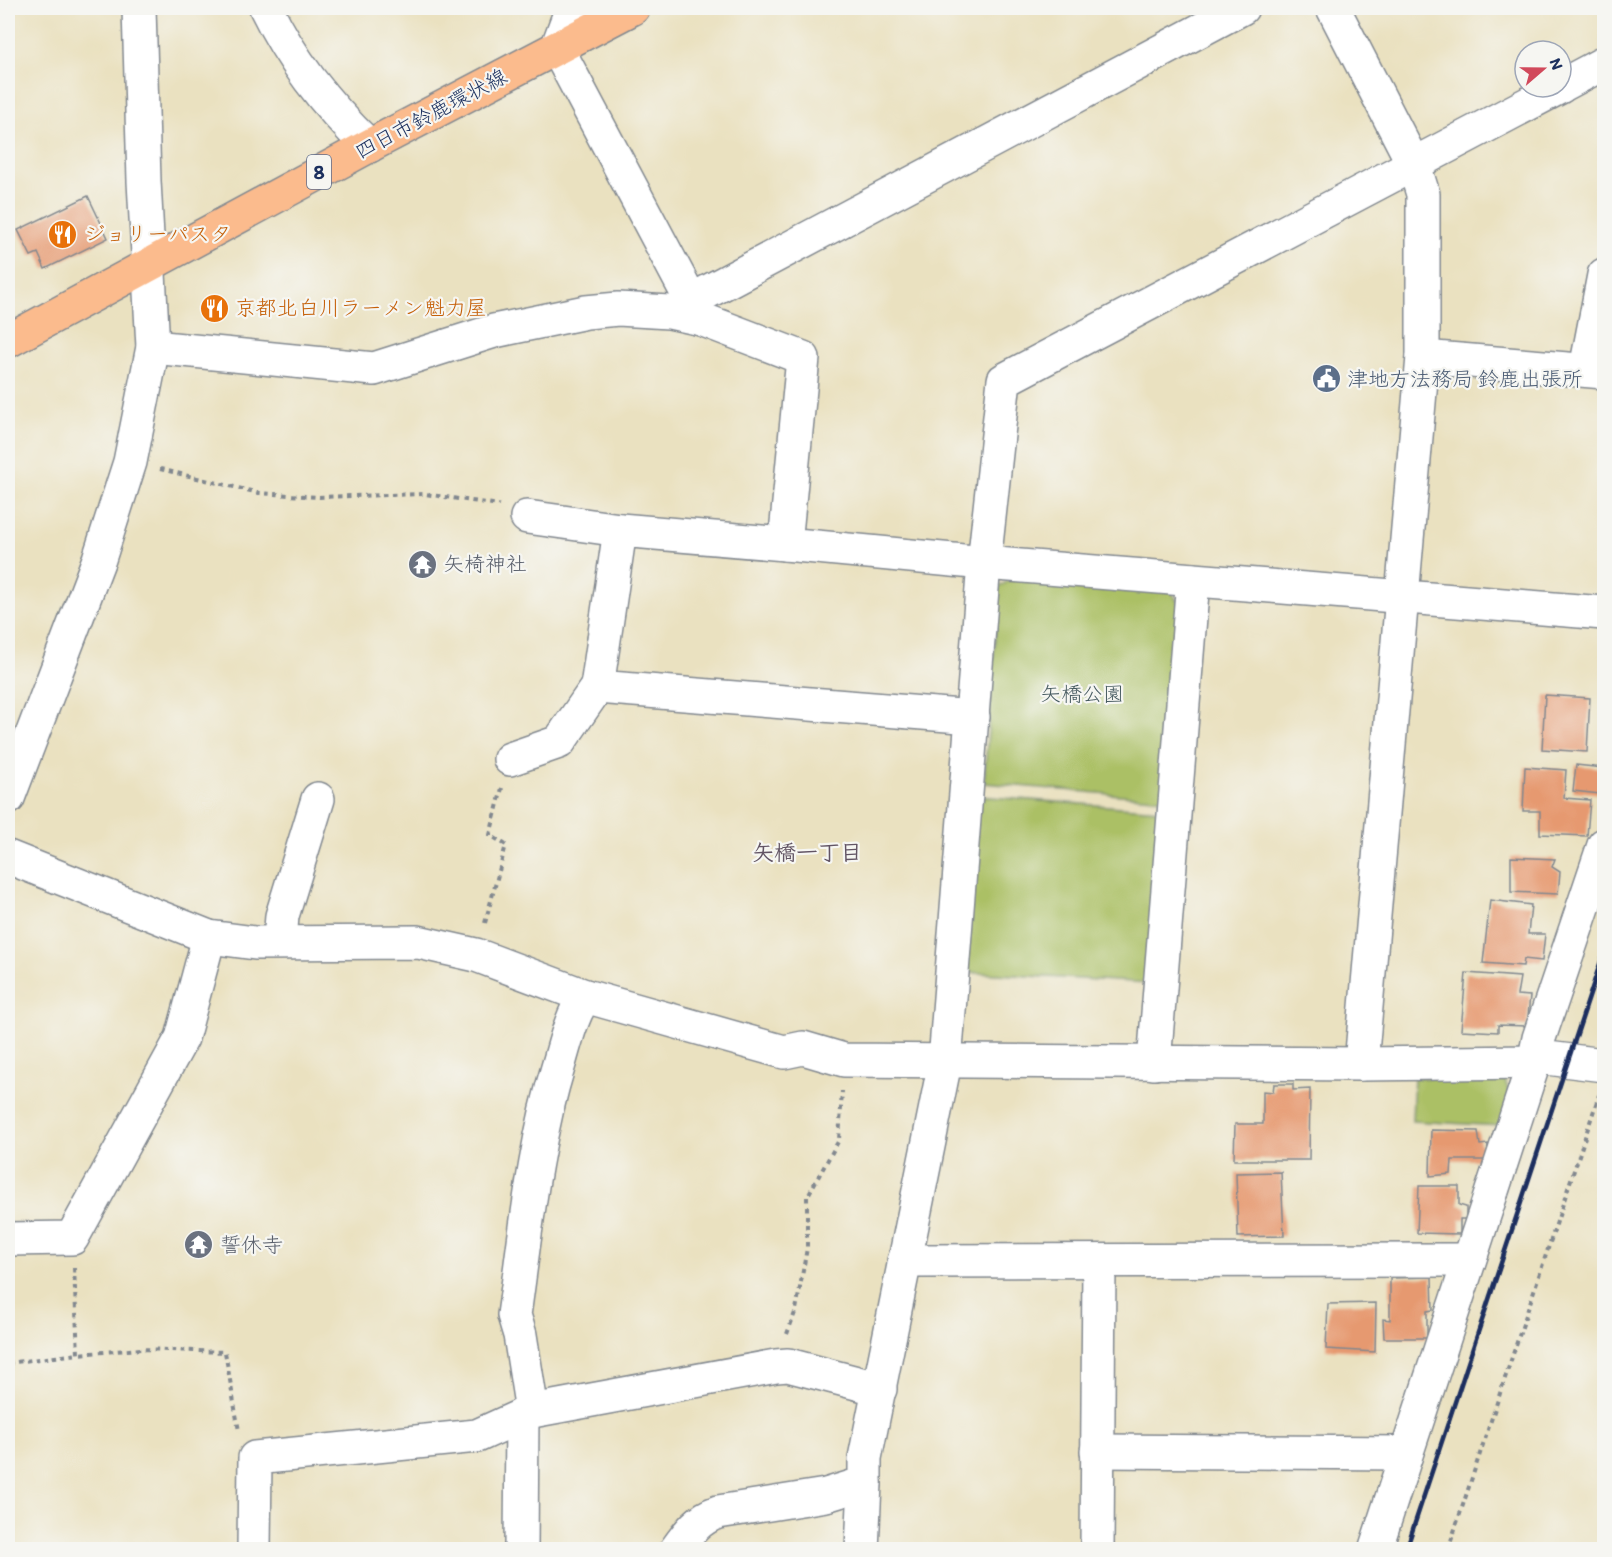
<svg xmlns="http://www.w3.org/2000/svg" width="1612" height="1557" font-family="Itim,'Klee One',sans-serif">
  <style>
    .green { fill: #abc065; stroke: #637862; stroke-width: 1.5 }
    .building { fill: #e69970 }
    .lines { fill: none; stroke-linecap: round; stroke-linejoin: round }
    .minor-casing { stroke: #82888f; stroke-width: 36 }
    .major-casing { stroke: #82888f; stroke-width: 36 }
    .path { stroke: #82888f; stroke-width: 4; stroke-dasharray: 4.5 4.5; stroke-linecap: butt }
    .minor { stroke: #fff; stroke-width: 33 }
    .major { stroke: #fbbb8d; stroke-width: 33 }
    .rail { stroke: #1b2f5e; stroke-width: 4.5 }
    .labels { text-anchor: middle; stroke-width: 4.5; stroke-linejoin: round; paint-order: stroke }
    .shield { fill: #f6f6f2; stroke: #5d6b8a; stroke-width: 1.5 }
    .shield-label { font-size: 20px; font-weight: bold; fill: #1b2f5e }
    .street-label { font-size: 21px; fill: #1b2f5e; stroke: #f6f6f2 }
    .food-label { font-size: 21px; fill: #c56008; stroke: #f6f6f2; text-anchor: start }
    .service-label { font-size: 21px; fill: #4e5e75; stroke: #f6f6f2; text-anchor: start }
    .worship-label { font-size: 21px; fill: #5b616d; stroke: #f6f6f2; text-anchor: start }
    .park-label { font-size: 21px; fill: #465a60; stroke: #f6f6f2 }
    .neighbourhood-label { font-size: 22px; font-weight: bold; fill: #625464; stroke: #f6f6f2 }
  </style>
  <rect width="100%" height="100%" fill="#f6f6f2"/>
  <filter id="ink" filterUnits="userSpaceOnUse"><feTurbulence type="fractalNoise" baseFrequency=".0167" numOctaves="2"/><feDisplacementMap in="SourceGraphic" scale="12" xChannelSelector="R" yChannelSelector="G"/><feConvolveMatrix kernelMatrix="1 2 1 2 8 2 1 2 1" color-interpolation-filters="sRGB"/></filter>
  <filter id="wash" filterUnits="userSpaceOnUse"><feTurbulence type="fractalNoise" baseFrequency=".008" numOctaves="4" result="noise"/><feDisplacementMap in="SourceGraphic" scale="24" xChannelSelector="R" yChannelSelector="G"/><feGaussianBlur stdDeviation="1.35" result="paint"/><feColorMatrix in="noise" values="0 0 0 0 0 0 0 0 0 0 0 0 0 0 0 0 0 1.4 0 .05"/><feComposite in="paint" operator="in"/></filter>
  <g filter="url(#wash)">
    <rect width="100%" height="100%" fill="#eae1c0"/>
    <g class="green">
      <path d="M1014 577 1170 590 1180 605 1165 799 984 783 999 587Z"/>
      <path d="M978 796 1159 810 1149 983 963 972Z"/>
      <path d="M1414 1077 1505 1080 1510 1095 1502 1126 1412 1121Z"/>
    </g>
    <g id="blocks">
      <g class="building">
        <path d="M88 196 108 238 45 269 38 253 31 256 18 230Z"/>
        <path d="M1545 695 1590 698 1587 752 1542 749Z"/>
        <path d="M1576 765 1603 768 1600 794 1573 791Z"/>
        <path d="M1525 767 1566 770 1564 798 1590 800 1587 836 1540 834V811H1523Z"/>
        <path d="M1511 857 1555 859 1552 867 1560 872 1558 894 1511 892Z"/>
        <path d="M1490 900 1531 905 1528 934H1545L1542 961 1524 959 1523 966 1483 963Z"/>
        <path d="M1466 973 1520 977 1517 995 1530 996 1527 1026 1498 1025V1032L1461 1030Z"/>
        <path d="M1274 1084H1293V1090L1310 1089 1309 1160H1234L1235 1124H1263V1091L1273 1092Z"/>
        <path d="M1431 1130 1478 1131 1480 1145 1488 1144 1487 1160H1452L1451 1174 1430 1176Z"/>
        <path d="M1281 1172 1284 1236 1238 1237 1236 1173Z"/>
        <path d="M1419 1186H1459V1205L1466 1207V1219H1460V1234L1417 1233Z"/>
        <path d="M1432 1277 1433 1310 1427 1311V1338H1384L1383 1319 1390 1320V1278Z"/>
        <path d="M1376 1303 1375 1352 1326 1349 1328 1304Z"/>
        <path d="M1247 1546V1550H1201V1547Z"/>
        <rect x="1267" y="1547" width="41" height="3"/>
      </g>
    </g>
  </g>
  <g filter="url(#ink)">
    <use href="#blocks" fill-opacity="0" stroke="#82888f" stroke-width="1.5"/>
    <g class="lines">
      <defs>
        <g id="minor">
          <path d="M266 8C291 60 327 106 369 146"/>
          <path d="M572 8 557 48 701 319 803 358 785 544 984 563 1604 613"/>
          <path d="M1333 8 1414 165 1423 194V357L1361 1064"/>
          <path d="M1561 86 1604 63"/>
          <path d="M692 300 1242 8"/>
          <path d="M153 347 374 369 494 331 586 312 618 309 669 312 701 319"/>
          <path d="M1423 357 1604 372"/>
          <path d="M1586 369 1604 275"/>
          <path d="M527 517 620 530"/>
          <path d="M785 544 620 530 597 687 973 717"/>
          <path d="M510 759 559 742 597 687"/>
          <path d="M8 798 99 559 130 462 153 347 144 181 139 8"/>
          <path d="M8 857 209 937 255 943 418 942 476 955 585 996 784 1052 803 1048 844 1060 1361 1064 1534 1062 1547 1058 1604 1065"/>
          <path d="M280 941 282 916 318 799"/>
          <path d="M1154 1063 1193 580"/>
          <path d="M8 1239 72 1238 182 1038 209 937"/>
          <path d="M904 1261 1469 1260"/>
          <path d="M532 1411 520 1335 514 1315C526 1231 534 1145 559 1064 566 1040 571 1017 585 996"/>
          <path d="M1097 1451 1405 1453"/>
          <path d="M254 1550 255 1458 477 1436 532 1411 776 1366 788 1365 880 1389"/>
          <path d="M521 1550 522 1415"/>
          <path d="M676 1550C689 1532 698 1519 718 1512L826 1495 865 1483V1458L945 1062 984 563 1004 380 1560 87"/>
          <path d="M862 1550 865 1483"/>
          <path d="M1097 1550 1099 1262"/>
          <path d="M1375 1550 1534 1062 1539 1038 1604 845"/>
        </g>
        <path id="major" d="M8 341 369 146 633 8"/>
      </defs>
      <use href="#minor" class="minor-casing"/>
      <use href="#major" class="major-casing"/>
      <g class="path">
        <path d="M160 469 259 493 319 497 425 494 499 505"/>
        <path d="M485 923 506 845 490 835 502 788"/>
        <path d="M74 1268 78 1354 141 1349 225 1352 239 1431"/>
        <path d="M787 1334 796 1310 807 1248V1197L839 1140 842 1091"/>
        <path d="M8 1363 78 1354"/>
        <path d="M1448 1550 1599 1095"/>
      </g>
      <use href="#minor" class="minor"/>
      <use href="#major" class="major"/>
      <path class="rail" d="M1406 1550 1604 952"/>
    </g>
  </g>
  <defs>
    <symbol id="restaurant-disc" viewBox="-11 -11 22 22"><circle r="9.5" fill="#e8710a" stroke="#f6f6f2"/><path d="M-5-6h1v4h1v-4h1v4h1v-4h1v5L-1.5 .5V6h-2V.5L-5-1ZM5-6V6H3V1.5H1.5Q1.5-4 5-6Z" fill="#fff"/></symbol>
    <symbol id="civic-disc" viewBox="-11 -11 22 22"><circle r="9.5" fill="#5c6f8a" stroke="#f6f6f2"/><path d="M-.6-6.5H3V-4.5H.6V-3L4-1V1h2V6H-6V1h2V-1L-.6-3ZM-1.2 2.5V6h2.4V2.5Z" fill="#fff"/></symbol>
    <symbol id="temple-disc" viewBox="-11 -11 22 22"><circle r="9.5" fill="#6b7280" stroke="#f6f6f2"/><path d="M0-6L5-2H3V0L6.5 2.5H4V6H1.5V3h-3V6H-4V2.5H-6.5L-3 0V-2H-5Z" fill="#fff"/></symbol>
  </defs>
  <g fill-rule="evenodd">
    <use href="#restaurant-disc" x="46" y="218" width="33" height="33"/>
    <use href="#restaurant-disc" x="198" y="292" width="33" height="33"/>
    <use href="#civic-disc" x="1310" y="362" width="33" height="33"/>
    <use href="#temple-disc" x="406" y="548" width="33" height="33"/>
    <use href="#temple-disc" x="182" y="1228" width="33" height="33"/>
  </g>
  <g class="labels">
    <rect class="shield" x="307" y="155" width="24" height="34" rx="4.5"/>
    <g class="shield-label">
      <text x="319" y="179">8</text>
    </g>
    <g class="street-label">
      <text transform="translate(431 114) rotate(-28)" y="7">四日市鈴鹿環状線</text>
    </g>
    <g class="food-label">
      <text x="84" y="241">ジョリーパスタ</text>
      <text x="235" y="315">京都北白川ラーメン魁力屋</text>
    </g>
    <g class="service-label">
      <text x="1347" y="386">津地方法務局 鈴鹿出張所</text>
    </g>
    <g class="worship-label">
      <text x="443" y="571">矢椅神社</text>
      <text x="220" y="1252">誓休寺</text>
    </g>
    <g class="park-label">
      <text x="1082" y="701">矢橋公園</text>
    </g>
    <g class="neighbourhood-label">
      <text x="807" y="860">矢橋一丁目</text>
    </g>
  </g>
  <rect width="1612" height="1557" fill="none" stroke="#f6f6f2" stroke-width="30"/>
  <g transform="translate(1543 69) rotate(70)"><circle r="28" fill="#f6f6f2" stroke="#9ea6b7" stroke-width="1.5"/>
  <path d="M0-4.5L10 22L0 15L-10 22Z" fill="#d1495b"/>
  <text y="-9" font-size="16" font-weight="bold" text-anchor="middle" fill="#1b2f5e">N</text>
  </g>
</svg>
